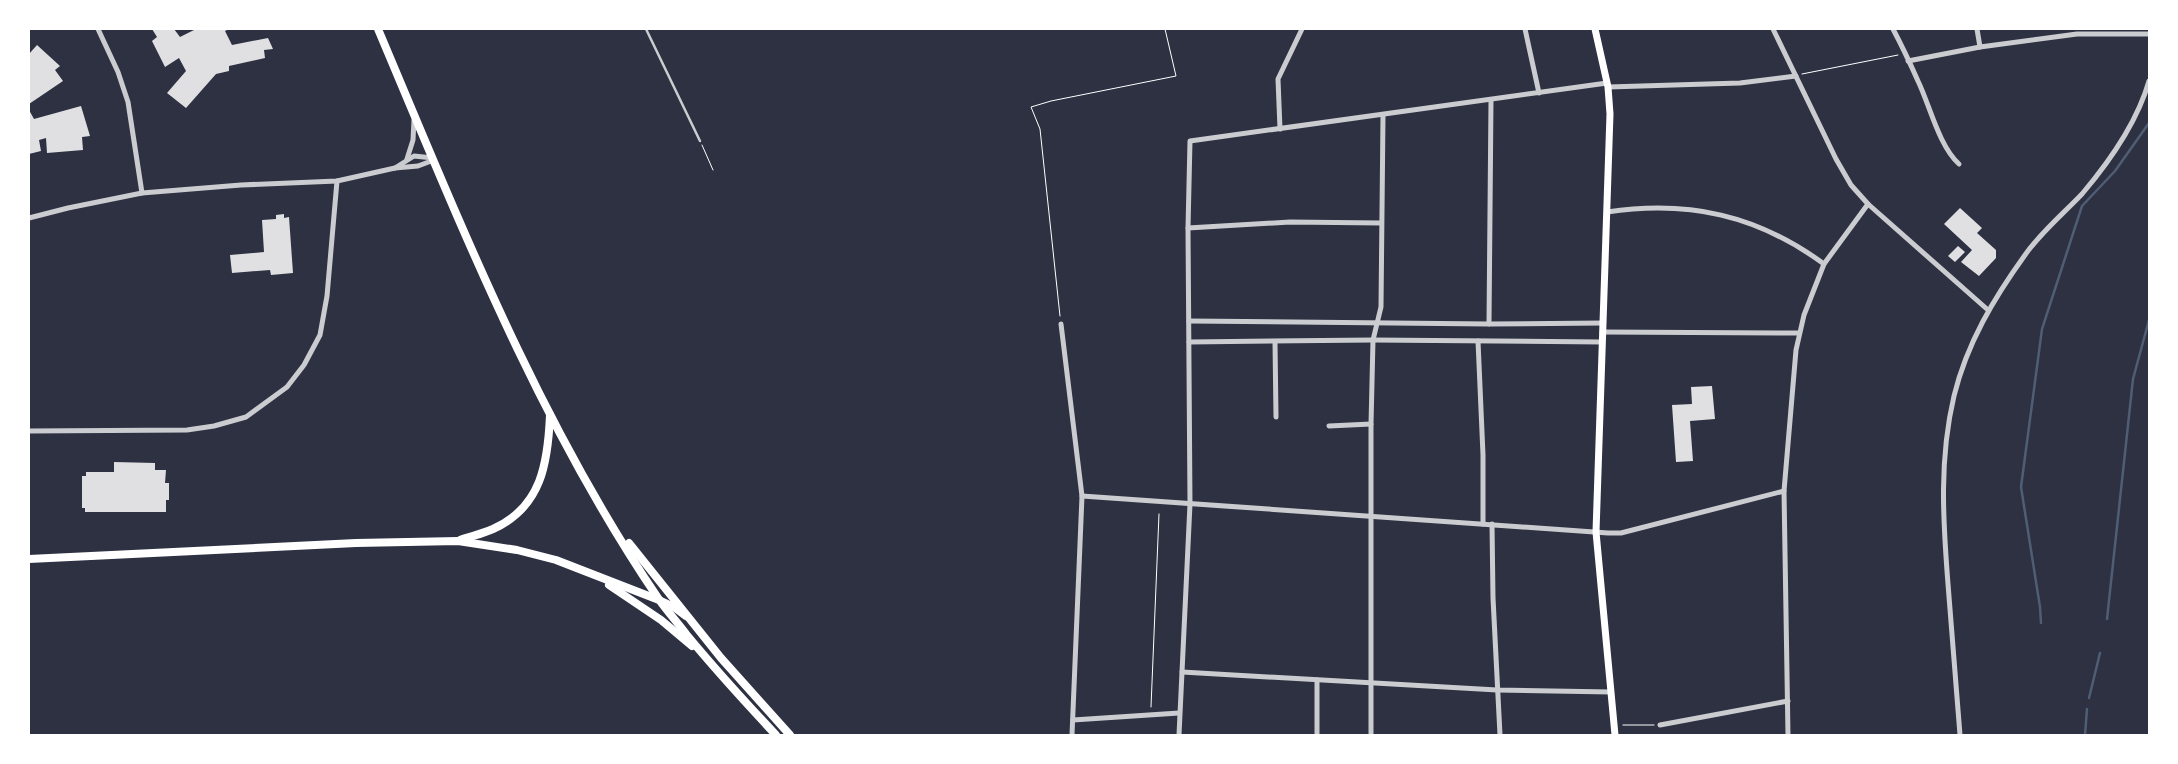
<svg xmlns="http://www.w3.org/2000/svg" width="2178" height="764" font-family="'Exo 2',sans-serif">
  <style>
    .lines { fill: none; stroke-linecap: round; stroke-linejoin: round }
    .stream { stroke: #4f5d75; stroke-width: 2.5 }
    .building { fill: #e0e0e3 }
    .path { stroke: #fff; stroke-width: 1 }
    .service { stroke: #caccd0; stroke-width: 2.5 }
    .minor { stroke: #caccd0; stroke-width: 5 }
    .secondary { stroke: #fff; stroke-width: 7 }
    .primary { stroke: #fff; stroke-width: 8 }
  </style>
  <rect width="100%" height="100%" fill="#2d3142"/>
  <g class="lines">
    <g class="stream">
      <path d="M2107 619 2133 379 2149 320"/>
      <path d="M2041 623 2040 607 2021 487 2042 329 2082 206 2115 171 2149 123"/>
      <path d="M2089 698 2100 653"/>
      <path d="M2085 735 2087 709"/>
    </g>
  </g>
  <g class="building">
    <path d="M152 29H174L180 37 196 29H229L225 31 232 45 268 38 273 49 264 50 265 58 229 66V71L216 74 186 108 167 93 186 71 179 58 165 67 152 41 157 37Z"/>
    <path d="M37 45 60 66 55 70 63 81 29 104V54Z"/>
    <path d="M81 106 90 136 82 137 83 150 47 153 46 138 39 140 41 151 29 154V110L34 119Z"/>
    <path d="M1960 208 1982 228 1977 233 1996 250V258L1979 276 1961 262 1972 250 1944 224Z"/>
    <path d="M284 214V218L289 217 293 273 271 275 270 270 232 273 230 255 264 252 262 220 276 219V215Z"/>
    <path d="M1958 246 1965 252 1955 262 1948 256Z"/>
    <path d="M1712 386 1715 419 1690 421 1693 461 1676 462 1672 405 1692 404 1691 387Z"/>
    <path d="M114 462 155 463V470H166L165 483H169V500H166V512H85V508H82V476H86V472H114Z"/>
  </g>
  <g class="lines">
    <g class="path">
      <path d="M1802 74 1898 55"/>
      <path d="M702 145 713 170"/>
      <path d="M1060 316 1040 129 1031 107 1051 101 1176 76 1165 29"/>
      <path d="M1151 707 1159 514"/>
      <path d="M1623 725H1654"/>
    </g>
    <path class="service" d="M646 29 700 141"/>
    <g class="minor">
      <path d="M98 29 118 72 128 102 142 193"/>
      <path d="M1525 29 1539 93"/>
      <path d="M1773 29 1836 159 1851 185 1868 204 1988 310"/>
      <path d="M1893 29C1902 46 1910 63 1918 81 1930 106 1939 146 1959 164"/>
      <path d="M1977 29 1980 47"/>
      <path d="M1908 61 1980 47 2077 34H2149"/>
      <path d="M1608 87 1740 83 1796 76"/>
      <path d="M1280 129 1278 79 1302 29"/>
      <path d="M407 159 413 140 414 120"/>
      <path d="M395 168 414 156 433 158"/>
      <path d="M1607 212C1689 200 1757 215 1824 264"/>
      <path d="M29 218 68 208 142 193 241 185 337 181 395 168 418 166 434 160"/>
      <path d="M1188 228 1290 222 1381 223"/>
      <path d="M1189 321 1489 324 1603 323"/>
      <path d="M1061 324 1082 496 1072 735"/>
      <path d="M1489 324 1491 100"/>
      <path d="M1602 332 1799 333"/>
      <path d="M1478 341 1483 455V524"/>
      <path d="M1189 342 1373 340 1602 342"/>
      <path d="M1275 342 1276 417"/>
      <path d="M1329 426 1371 424"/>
      <path d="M29 431 187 430 214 426 246 417 287 387 304 365 320 335 327 296 337 181"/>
      <path d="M1082 496 1608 533H1621L1784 491"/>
      <path d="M1492 524 1493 598 1500 735"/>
      <path d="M1182 672 1497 690 1611 692"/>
      <path d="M1317 680V735"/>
      <path d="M1073 720 1179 713"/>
      <path d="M1660 725 1788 701"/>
      <path d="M1179 735 1190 504 1188 228 1190 141 1607 83"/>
      <path d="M1371 735V424L1373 340 1381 307 1383 116"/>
      <path d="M1788 735 1784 491 1796 350 1804 315 1824 264 1868 204"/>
      <path d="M1960 735C1956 685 1952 635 1948 584 1943 520 1939 459 1954 396 1967 343 1994 298 2025 255 2041 232 2063 214 2082 194 2110 161 2137 123 2149 81"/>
    </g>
    <path class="secondary" d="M1595 29 1608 87 1610 114 1596 532 1615 735"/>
    <g class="primary">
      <path d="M378 29C460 223 539 423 658 598 667 611 677 622 686 634 715 669 745 702 776 735"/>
      <path d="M460 540C471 536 482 534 493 529 542 507 548 462 550 415"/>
      <path d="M629 543 721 658 790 735"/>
      <path d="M29 559 356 543 458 541 517 550 556 560 659 600 674 607 686 616"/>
      <path d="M609 585 661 620 692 646"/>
    </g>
  </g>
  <rect width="2178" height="764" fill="none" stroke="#ffffff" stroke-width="60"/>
</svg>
